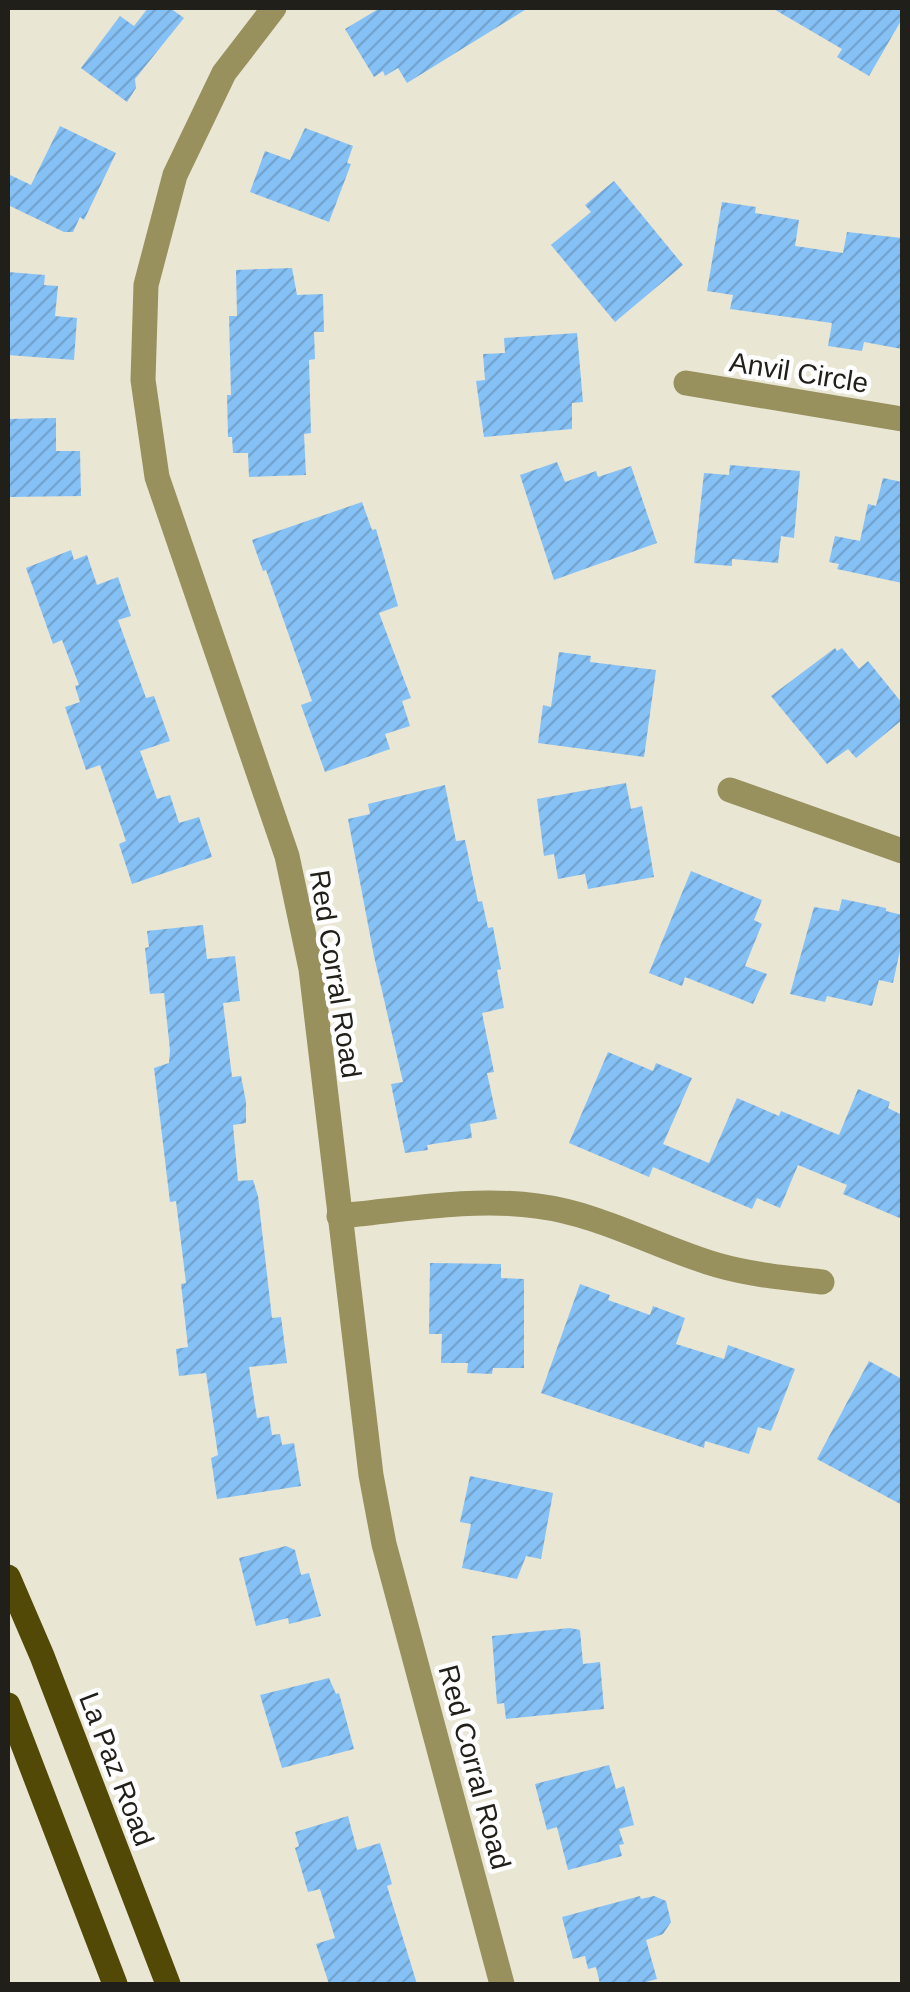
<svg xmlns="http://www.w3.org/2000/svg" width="910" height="1992" font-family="Arial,sans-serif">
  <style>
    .building { fill: url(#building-hatch) }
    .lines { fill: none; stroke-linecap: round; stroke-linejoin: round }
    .minor { stroke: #98905d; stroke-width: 25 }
    .primary { stroke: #534907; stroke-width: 25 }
    .labels { text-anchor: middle; stroke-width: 9; stroke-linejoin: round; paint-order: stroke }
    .street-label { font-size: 28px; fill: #201f19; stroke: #fff }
  </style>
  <defs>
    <pattern id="building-hatch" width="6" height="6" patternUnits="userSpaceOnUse" patternTransform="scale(2.5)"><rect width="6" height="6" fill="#86c1f6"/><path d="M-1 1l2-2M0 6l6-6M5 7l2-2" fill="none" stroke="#73a5d2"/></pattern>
  </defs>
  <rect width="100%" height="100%" fill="#e9e6d4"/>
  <g class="building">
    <path d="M148 8H170L184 18 135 79 136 88 127 102 81 68 120 16 134 26Z"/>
    <path d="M380 8H528L407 83 398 68 385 76 383 71 374 77 345 29Z"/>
    <path d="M772 8H902V19L869 76 837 57 842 49Z"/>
    <path d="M60 126 116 153 84 220 80 217 73 232H64L8 205V174L31 185Z"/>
    <path d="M305 128 353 146 347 163 351 164 329 222 250 192 265 151 290 160Z"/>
    <path d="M614 181 683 265 615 322 551 245 591 212 585 205Z"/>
    <path d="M722 202 756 207 755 213 799 220 795 246 843 253 847 232 902 238V349L864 342 862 351 828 346 832 323 730 309 733 295 707 291Z"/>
    <path d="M292 268 297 295 323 294 324 332H314L315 359 309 360 311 433 304 434 306 475 249 477 248 453H233L232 437H228L227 395H231L229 316H237L236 270Z"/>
    <path d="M8 272 45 275 44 285 58 286 55 316 77 318 74 360 8 355Z"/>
    <path d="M577 333 583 402 572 403V429L484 437 476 381 485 380 483 354 505 353 504 338Z"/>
    <path d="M56 418V451H80L81 496 10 497 8 419Z"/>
    <path d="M557 462 565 482 596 471 598 477 631 466 657 543 554 580 520 475Z"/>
    <path d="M730 465 800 471 794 538 781 536 778 563 732 559V566L694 563 704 473 729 475Z"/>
    <path d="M883 478 902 482V583L837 569 839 564 829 562 835 536 860 541 868 504 876 506Z"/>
    <path d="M362 502 372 530 376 529 398 606 379 613 411 698 402 701 410 726 385 734 390 749 325 772 301 705 312 701 266 570 263 571 252 540Z"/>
    <path d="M71 550 74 560 87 555 97 585 118 577 131 616 118 620 146 698 154 696 170 741 140 751 157 799 170 795 179 823 199 817 212 857 132 884 119 844 126 841 100 765 86 770 65 707 80 702 75 686 79 685 62 640 53 644 26 568Z"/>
    <path d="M835 648 837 651 842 648 859 669 868 661 902 703V720L856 758 848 749 827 764 771 696Z"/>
    <path d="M559 652 591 656 590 662 656 670 644 757 538 743 543 705 551 707Z"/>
    <path d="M626 783 631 809 642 806 654 877 588 889 585 874 558 879 554 854 544 856 537 799Z"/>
    <path d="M445 785 456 841 465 840 478 902 482 901 488 928 493 927 501 969 497 970 504 1008 482 1013 494 1072 487 1073 497 1119 470 1124 472 1138 427 1145 428 1150 405 1153 391 1084 403 1082 374 956 348 819 370 814 368 804Z"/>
    <path d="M691 871 762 900 754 920 762 924 745 966 767 974 753 1004 685 977 682 986 649 973Z"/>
    <path d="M842 899 886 908V911L902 915V941L893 983 879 980 872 1006 827 996 825 1002 790 994 814 907 839 911Z"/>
    <path d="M203 925 207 959 235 956 240 1001 223 1003 232 1077 241 1076 246 1102V1123L233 1125 238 1181 253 1180 258 1196 272 1318 281 1317 287 1363 249 1367 257 1418 269 1416 272 1435 280 1434 282 1445 294 1443 301 1486 217 1499 211 1458 218 1455 206 1373 179 1376 176 1349 188 1347 181 1284 186 1283 176 1201 170 1202 154 1068 169 1063 170 1050 164 993 150 994 145 948 149 947 147 931Z"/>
    <path d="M608 1052 653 1071 656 1063 692 1078 663 1144 709 1163 737 1098 779 1116 781 1111 839 1135 858 1089 890 1102 888 1108 902 1115V1219L843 1194 847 1185 798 1165 780 1208 757 1198 752 1209 653 1167 649 1177 569 1143Z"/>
    <path d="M430 1263 501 1264V1278L524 1279V1368H493L492 1374 467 1373 468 1363H441L442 1334H429Z"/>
    <path d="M580 1284 610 1295 608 1300 650 1315 653 1306 685 1318 676 1344 724 1359 728 1345 795 1369 771 1431 758 1427 749 1454 705 1441 704 1448 541 1393Z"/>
    <path d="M869 1361 902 1379V1505L817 1459Z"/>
    <path d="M470 1476 553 1493 541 1559 526 1556 517 1579 462 1568 471 1524 460 1522Z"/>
    <path d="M286 1546 295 1550 301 1575 309 1573 321 1616 289 1624 288 1618 256 1626 239 1558Z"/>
    <path d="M570 1628 580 1630 583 1664 600 1662 604 1709 506 1719 504 1703 497 1704 492 1636Z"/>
    <path d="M329 1678 336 1694 339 1693 354 1749 282 1768 260 1695Z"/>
    <path d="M609 1765 616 1789 624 1786 634 1825 619 1829 624 1844 619 1845 622 1856 568 1870 557 1827 547 1830 535 1784Z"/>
    <path d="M348 1816 357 1850 380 1843 392 1884 387 1886 417 1984H329L316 1944 335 1938 320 1889 308 1892 295 1848 299 1846 295 1832Z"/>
    <path d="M640 1896 641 1899 654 1896 666 1901 671 1922 663 1934 646 1940 657 1979 639 1984H600L596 1967 588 1969 585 1956 573 1959 562 1917Z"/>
  </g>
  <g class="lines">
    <g class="minor">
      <path d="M274 8 224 73 175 175 146 285 143 380 157 477 287 856 311 969 371 1475 384 1544 502 1984"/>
      <path d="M686 383 902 419"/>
      <path d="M730 790 902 851"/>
      <path d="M339 1216C404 1210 472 1197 537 1206 601 1214 656 1247 717 1265 752 1275 787 1278 822 1282"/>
    </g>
    <g class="primary">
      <path d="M8 1577 42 1656 168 1984"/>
      <path d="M8 1705 115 1984"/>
    </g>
  </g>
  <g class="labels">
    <g class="street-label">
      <text transform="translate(799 372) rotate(9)" y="10">Anvil Circle</text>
      <text transform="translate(336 974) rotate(81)" y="10">Red Corral Road</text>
      <text transform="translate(475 1767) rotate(75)" y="10">Red Corral Road</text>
      <text transform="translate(117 1769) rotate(69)" y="10">La Paz Road</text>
    </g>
  </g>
  <rect width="910" height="1992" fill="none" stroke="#201f19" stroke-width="20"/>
</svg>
